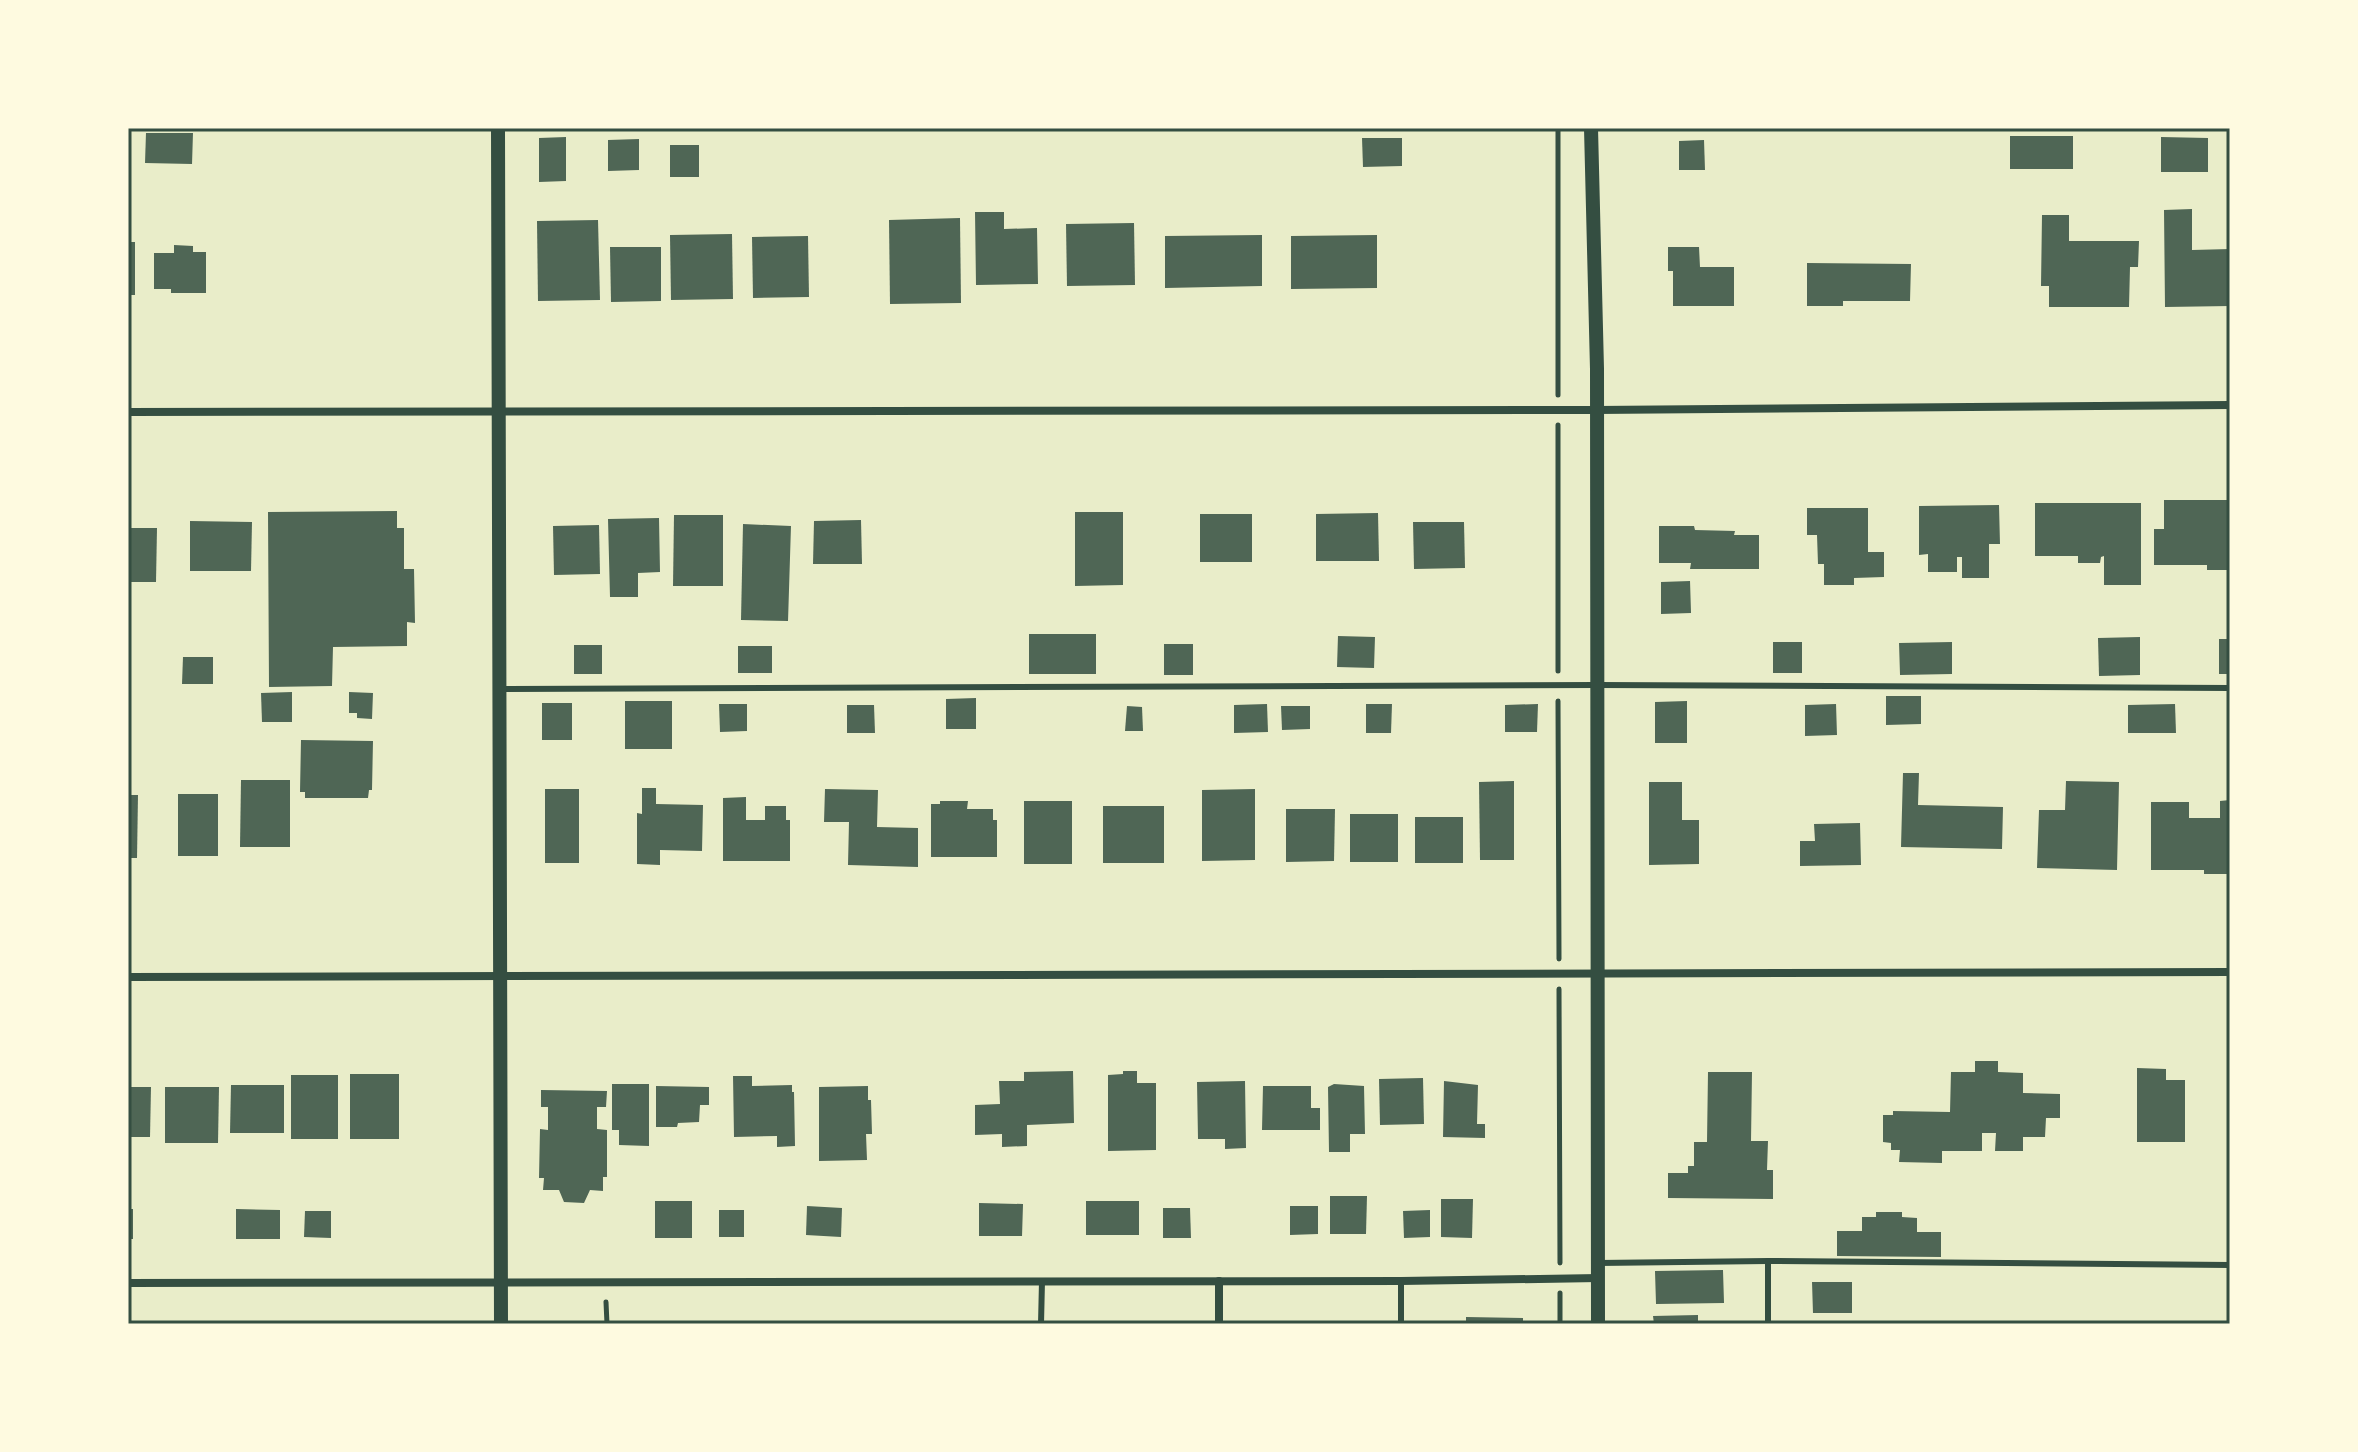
<svg xmlns="http://www.w3.org/2000/svg" width="2358" height="1452" font-family="'Space Grotesk',sans-serif">
  <style>
    .building { fill: #4f6655 }
    .lines { fill: none; stroke-linecap: round; stroke-linejoin: round }
    .path { stroke: #344e41; stroke-width: 5 }
    .service { stroke: #344e41; stroke-width: 6 }
    .minor { stroke: #344e41; stroke-width: 8 }
    .tertiary { stroke: #344e41; stroke-width: 14 }
    .neatline { fill: none; stroke: #344e41; stroke-width: 3 }
  </style>
  <rect width="100%" height="100%" fill="#e9edc9"/>
  <g class="building">
    <path d="M146 133H193L192 164 145 163Z"/>
    <rect x="2010" y="136" width="63" height="33"/>
    <path d="M566 137V181L539 182V138Z"/>
    <path d="M2161 137 2208 138V172H2161Z"/>
    <path d="M1362 138H1402V166L1363 167Z"/>
    <path d="M639 139V170L608 171V140Z"/>
    <path d="M1704 140 1705 170H1679V141Z"/>
    <rect x="670" y="145" width="29" height="32"/>
    <path d="M2192 209V250L2230 249V306L2165 307 2164 210Z"/>
    <path d="M975 212H1004V229L1037 228 1038 284 976 285Z"/>
    <path d="M2042 215H2069V241H2139L2138 267H2130L2129 307H2049V286H2041Z"/>
    <path d="M960 218 961 303 890 304 889 220Z"/>
    <path d="M598 220 600 300 538 301 537 221Z"/>
    <path d="M1134 223 1135 285 1067 286 1066 224Z"/>
    <path d="M732 234 733 299 671 300 670 235Z"/>
    <path d="M1262 235V286L1165 288V236Z"/>
    <path d="M1377 235V288L1291 289V236Z"/>
    <path d="M808 236 809 297 753 298 752 237Z"/>
    <rect x="128" y="242" width="7" height="53"/>
    <path d="M174 245 193 246V252H206V293H171V289H154V253H174Z"/>
    <path d="M610 247H661V301L611 302Z"/>
    <path d="M1668 247H1699L1700 267H1734V306H1673V271H1668Z"/>
    <path d="M1807 263 1911 264 1910 301H1843V306H1807Z"/>
    <path d="M2164 500H2230V570H2207V565H2154V529H2164Z"/>
    <path d="M2035 503H2141V585H2104V556L2101 557 2100 563H2078V556H2035Z"/>
    <path d="M1999 505 2000 544H1989V578H1962V557H1957V572H1928V554L1919 555V506Z"/>
    <path d="M1807 508H1868V552H1884V577L1854 578V585H1824V564H1818L1817 535H1807Z"/>
    <path d="M397 511V528H404V569H414L415 623 407 622V646L333 647 332 686 269 687 268 512Z"/>
    <path d="M1075 512H1123V585L1075 586Z"/>
    <path d="M1378 513 1379 561H1316V514Z"/>
    <rect x="1200" y="514" width="52" height="48"/>
    <path d="M674 515H723V586H673Z"/>
    <path d="M659 518 660 572 638 573V597H610L608 519Z"/>
    <path d="M861 520 862 564H813L814 521Z"/>
    <path d="M190 521 252 522 251 571H190Z"/>
    <path d="M1413 522H1464L1465 568 1414 569Z"/>
    <path d="M743 524 791 526 788 621 741 620Z"/>
    <path d="M599 525 600 574 554 575 553 526Z"/>
    <path d="M1659 526H1694L1695 530 1735 531 1734 535H1759V569H1690L1691 563H1659Z"/>
    <path d="M128 528H157L156 582H128Z"/>
    <path d="M1690 581 1691 613 1661 614V582Z"/>
    <rect x="1029" y="634" width="67" height="40"/>
    <path d="M1338 636 1375 637 1374 668 1337 667Z"/>
    <path d="M2140 637V675L2099 676 2098 638Z"/>
    <rect x="2219" y="639" width="11" height="35"/>
    <rect x="1773" y="642" width="29" height="31"/>
    <path d="M1952 642V674L1900 675 1899 643Z"/>
    <rect x="1164" y="644" width="29" height="31"/>
    <rect x="574" y="645" width="28" height="29"/>
    <rect x="738" y="646" width="34" height="27"/>
    <path d="M183 657H213V684H182Z"/>
    <path d="M292 692V722H262L261 693Z"/>
    <path d="M349 692 373 693 372 719 357 718V713H349Z"/>
    <path d="M1886 696H1921V724L1886 725Z"/>
    <path d="M976 698V729H946V699Z"/>
    <rect x="625" y="701" width="47" height="48"/>
    <path d="M1687 701V743H1655V702Z"/>
    <rect x="542" y="703" width="30" height="37"/>
    <path d="M719 704H747V731L720 732Z"/>
    <path d="M1267 704 1268 732 1234 733V705Z"/>
    <path d="M1366 704H1392L1391 733H1366Z"/>
    <path d="M1538 704 1537 732H1505V705Z"/>
    <path d="M1836 704 1837 735 1805 736V705Z"/>
    <path d="M2175 704 2176 733H2128V705Z"/>
    <path d="M847 705H874L875 733H847Z"/>
    <path d="M1127 706 1142 707 1143 731H1125Z"/>
    <path d="M1281 706H1310V729L1282 730Z"/>
    <path d="M301 740 373 741 372 790H369L368 798H305V792H300Z"/>
    <path d="M1903 773H1919L1918 805 2003 807 2002 849 1901 847Z"/>
    <path d="M241 780H290V847H240Z"/>
    <path d="M1514 781V860H1480L1479 782Z"/>
    <path d="M2066 781 2119 782 2117 870 2037 868 2039 810H2065Z"/>
    <path d="M1649 782H1682V820H1699V864L1649 865Z"/>
    <path d="M642 788H656V804L703 805 702 851 660 850V865L637 864V813L642 814Z"/>
    <rect x="545" y="789" width="34" height="74"/>
    <path d="M825 789 878 790 877 827 918 828V867L848 865 849 822H824Z"/>
    <path d="M1255 789V860L1202 861V790Z"/>
    <rect x="178" y="794" width="40" height="62"/>
    <path d="M128 795H138L137 858H128Z"/>
    <path d="M746 797V820H765V806H786V820H790V861H723V798Z"/>
    <path d="M2230 800V874H2204V870H2151V802H2189V818H2220V801Z"/>
    <path d="M940 801H968L967 809H993V820H997V857H931V804H940Z"/>
    <rect x="1024" y="801" width="48" height="63"/>
    <rect x="1103" y="806" width="61" height="57"/>
    <path d="M1286 809H1335L1334 861 1286 862Z"/>
    <rect x="1350" y="814" width="48" height="48"/>
    <rect x="1415" y="817" width="48" height="46"/>
    <path d="M1860 823 1861 865 1800 866V841H1815L1814 824Z"/>
    <path d="M1975 1061H1998V1072L2023 1073V1093L2060 1094V1118H2046L2045 1137H2023V1151H1995L1996 1133H1982V1151H1942V1163L1899 1162 1900 1150H1891V1143L1883 1142V1115H1893V1111L1950 1112 1951 1072H1975Z"/>
    <path d="M2137 1068 2166 1069V1080H2185V1142H2137Z"/>
    <path d="M1073 1071 1074 1123 1027 1125V1146L1002 1147V1134L975 1135V1105L1000 1104 999 1081H1024V1072Z"/>
    <path d="M1123 1071H1137V1083H1156V1150L1108 1151V1075L1123 1074Z"/>
    <path d="M1708 1072H1752L1751 1141H1768L1767 1170H1773V1199L1668 1198V1173H1688V1166H1694V1142H1707Z"/>
    <rect x="350" y="1074" width="49" height="65"/>
    <rect x="291" y="1075" width="47" height="64"/>
    <path d="M733 1076H752V1086L792 1085V1092H794L795 1146 777 1147V1136L734 1137Z"/>
    <path d="M1423 1078 1424 1124 1380 1125 1379 1079Z"/>
    <path d="M1245 1081 1246 1148 1225 1149V1139H1198L1197 1082Z"/>
    <path d="M1444 1081 1478 1085 1477 1124H1485V1138L1443 1137Z"/>
    <path d="M612 1084H649V1146L619 1145V1130H612Z"/>
    <path d="M1334 1084 1364 1086 1365 1134H1350V1152H1329L1328 1087Z"/>
    <path d="M231 1085H284V1133H230Z"/>
    <path d="M656 1086 709 1087V1105H700L699 1122 678 1123 677 1127H656Z"/>
    <path d="M868 1086V1100H871L872 1134H866L867 1160 819 1161V1087Z"/>
    <path d="M1263 1086H1311V1108H1320V1130H1262Z"/>
    <path d="M128 1087H151L150 1137H128Z"/>
    <path d="M165 1087H219L218 1143H165Z"/>
    <path d="M541 1090 607 1091 606 1107H597V1129L607 1130V1177H603V1191L590 1190 584 1203 564 1202 559 1190H543L544 1178H539L540 1129 548 1130V1107H541Z"/>
    <path d="M1330 1196H1367L1366 1234H1330Z"/>
    <path d="M1441 1199H1473L1472 1238 1441 1237Z"/>
    <rect x="655" y="1201" width="37" height="37"/>
    <rect x="1086" y="1201" width="53" height="34"/>
    <path d="M979 1203 1023 1204 1022 1236H979Z"/>
    <path d="M807 1206 842 1208 841 1237 806 1235Z"/>
    <path d="M1290 1206H1318V1234L1290 1235Z"/>
    <path d="M1163 1208H1190L1191 1238H1163Z"/>
    <rect x="128" y="1209" width="5" height="30"/>
    <path d="M236 1209 280 1210V1239H236Z"/>
    <rect x="719" y="1210" width="25" height="27"/>
    <path d="M1430 1210V1237L1404 1238 1403 1211Z"/>
    <path d="M305 1211H331V1238L304 1237Z"/>
    <path d="M1876 1212H1902V1217L1917 1218V1232H1941V1257L1837 1256V1231H1862V1217H1876Z"/>
    <path d="M1723 1270 1724 1303 1656 1304 1655 1271Z"/>
    <path d="M1812 1282H1852V1313H1813Z"/>
    <path d="M1698 1315V1324H1654L1653 1316Z"/>
    <path d="M1466 1317 1523 1318V1324H1466Z"/>
  </g>
  <g class="lines">
    <g class="path">
      <path d="M1558 128V395"/>
      <path d="M1558 425V671"/>
      <path d="M1558 701 1559 959"/>
      <path d="M1559 989 1560 1263"/>
      <path d="M1560 1293V1324"/>
      <path d="M606 1302 607 1324"/>
    </g>
    <g class="service">
      <path d="M500 689 1597 685 2230 688"/>
      <path d="M1598 1263 1768 1261 2230 1265"/>
      <path d="M1401 1281V1324"/>
      <path d="M1041 1324 1042 1281"/>
      <path d="M1768 1324V1261"/>
    </g>
    <g class="minor">
      <path d="M128 412 1596 410 2230 405"/>
      <path d="M128 977 2230 972"/>
      <path d="M1219 1281V1324"/>
      <path d="M128 1283 1401 1281 1599 1278"/>
    </g>
    <g class="tertiary">
      <path d="M498 128 501 1324"/>
      <path d="M1591 128 1597 369 1598 1324"/>
    </g>
  </g>
  <rect width="2358" height="1452" fill="none" stroke="#fefae0" stroke-width="260"/>
  <rect x="130" y="130" width="2098" height="1192" class="neatline"/>
</svg>
